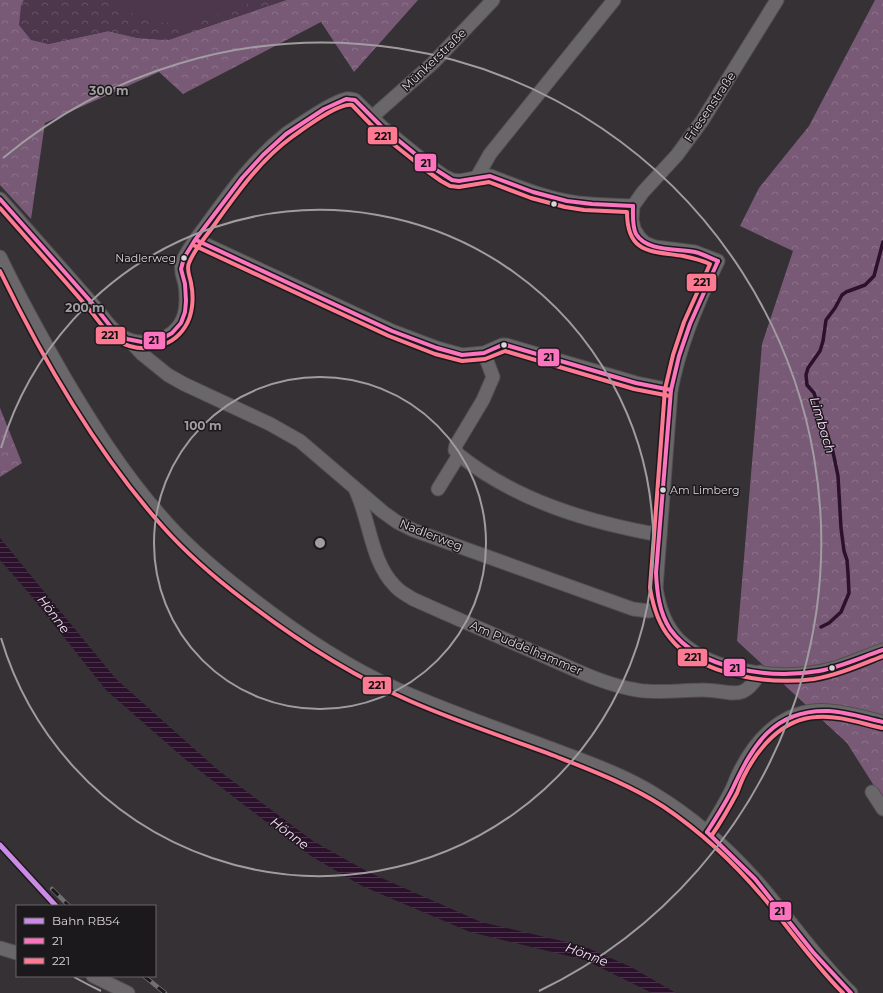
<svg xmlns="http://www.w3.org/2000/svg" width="883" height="993" font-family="Montserrat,sans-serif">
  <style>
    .forest { fill: url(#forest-crowns) }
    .park { fill: url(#park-crowns) }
    .pitch { fill: #4d374c }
    .water { fill: url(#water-rules) }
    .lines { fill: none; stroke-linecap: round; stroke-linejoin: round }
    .stream { stroke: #2c112c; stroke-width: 3.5 }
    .minor-casing { stroke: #524f52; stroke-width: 15 }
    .minor { stroke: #6a676a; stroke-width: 13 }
    .rail-casing { stroke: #716f71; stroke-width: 4.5 }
    .rail { stroke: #1c191c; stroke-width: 3; stroke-dasharray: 9; stroke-linecap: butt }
    .bus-1-casing { stroke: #1c191c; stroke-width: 7 }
    .bus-2-casing { stroke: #1c191c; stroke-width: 7 }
    .bus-1 { stroke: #fc73be; stroke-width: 4 }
    .bus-2 { stroke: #fe7a93; stroke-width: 4 }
    .rail-1-casing { stroke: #1c191c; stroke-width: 8 }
    .rail-1 { stroke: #ca8be6; stroke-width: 5 }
    .ring { fill: none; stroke: #a09ca0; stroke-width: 2 }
    .bus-dot { fill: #dad6da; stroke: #1c191c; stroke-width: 1.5 }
    .labels { text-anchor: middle; stroke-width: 3; stroke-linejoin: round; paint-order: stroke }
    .bus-label { font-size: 11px; fill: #dad6da; stroke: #1c191c; text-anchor: end }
    .street-label { font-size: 12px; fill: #dad6da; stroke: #1c191c }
    .water-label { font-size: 13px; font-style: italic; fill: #f9d8f8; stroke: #1c191c }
    .centre { fill: #a09ca0; stroke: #1c191c; stroke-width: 2 }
    .ring-label { font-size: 12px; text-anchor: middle; font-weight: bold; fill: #a09ca0; stroke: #1c191c; stroke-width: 3; stroke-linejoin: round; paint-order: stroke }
    .line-badge { stroke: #1c191c; stroke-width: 1.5 }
    .pale-badge-label { font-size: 11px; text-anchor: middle; font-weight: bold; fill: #111 }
  </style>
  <defs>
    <pattern id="forest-crowns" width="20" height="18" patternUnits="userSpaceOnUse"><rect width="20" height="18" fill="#785a77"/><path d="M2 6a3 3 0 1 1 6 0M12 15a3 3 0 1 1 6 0" fill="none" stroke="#8b718a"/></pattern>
    <pattern id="park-crowns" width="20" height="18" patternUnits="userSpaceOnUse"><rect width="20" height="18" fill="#4d374c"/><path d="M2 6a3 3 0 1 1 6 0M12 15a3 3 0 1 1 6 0" fill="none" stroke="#665365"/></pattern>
    <pattern id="water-rules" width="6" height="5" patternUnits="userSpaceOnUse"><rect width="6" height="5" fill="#2c112c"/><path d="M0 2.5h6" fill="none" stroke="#4a334a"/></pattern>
  </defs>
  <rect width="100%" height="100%" fill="#353135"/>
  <g class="forest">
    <path d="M0 0H24L21 6 48 44 108 31 138 38 168 40 286 0H418L354 72 321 22 183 94 159 72 45 123 31 219 0 185Z"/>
    <path d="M875 0H883V800L847 743 737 641 762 344 793 251 740 226 759 188 809 126Z"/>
    <path d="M0 408 22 463 0 477Z"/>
  </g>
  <path class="park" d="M24 0H286L168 40 138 38 108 31 48 44 31 40 19 25 21 6Z"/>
  <path class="pitch" d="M114 0H258L189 24 153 22 129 12Z"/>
  <path class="water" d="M0 538 116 679 218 770 313 841 368 872 481 922 583 946 631 967 676 993H652L585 960 470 932 362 886 311 856 235 798 186 760 106 690 28 592 0 560Z"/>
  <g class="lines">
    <path class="stream" d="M821 627 829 623 841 612 849 593 848 573 847 560 844 551 841 528 838 476 833 452 814 393 807 385 806 375 808 368 820 351 823 341 826 320 835 308 842 295 846 292 865 285 874 276 883 242"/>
    <defs>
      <g id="minor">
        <path d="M777 0 702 121 677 155 643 192 633 206 632 220 634 229 639 237 645 243 655 247 695 252 718 261C697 303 680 344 671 390L656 588C659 607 665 626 679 640 714 674 785 681 831 669 849 664 866 656 883 650"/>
        <path d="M372 117 433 63 493 0"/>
        <path d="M477 177 490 154 614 0"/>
        <path d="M0 199C29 232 59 266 88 299 99 310 107 326 120 335 137 347 164 344 178 327 187 316 187 298 185 284 183 276 180 271 182 263 186 251 197 238 205 227 229 194 253 160 286 134 299 125 331 102 346 99 349 98 352 99 355 100L382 127 430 166 444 176 452 180 459 181 485 176H490C519 187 547 199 578 203 596 205 615 205 633 206"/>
        <path d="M196 240 392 331 437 348 462 355 484 353 502 345H506L636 383 671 390"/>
        <path d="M0 257C20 299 43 340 66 380 94 427 123 473 159 514 184 544 214 569 245 593 292 630 342 665 397 689 449 712 502 730 555 750 589 763 624 775 656 795 692 817 725 846 753 877 787 915 815 958 851 993"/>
        <path d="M130 341 142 354 168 375 184 384 270 424 300 441 383 512 397 522 413 530 633 609 649 611 660 608"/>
        <path d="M484 353 493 377 483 400 456 445 455 450 459 455C517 501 588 522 660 535"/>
        <path d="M438 489 459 455"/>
        <path d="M356 491C370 521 371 562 395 586 400 592 407 595 413 599 457 619 502 638 546 657 576 670 605 685 637 690 658 694 680 690 701 690 730 689 743 705 760 672"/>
        <path d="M872 792 883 809"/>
        <path d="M707 832C715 820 723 807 730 793 734 786 736 778 740 771 758 735 787 707 830 711 848 712 865 718 883 722"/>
        <path d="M0 948 17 953"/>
        <path d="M93 976 128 993"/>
      </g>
    </defs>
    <use href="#minor" class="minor-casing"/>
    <use href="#minor" class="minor"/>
    <defs>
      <g id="rail">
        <path d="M52 889 69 906"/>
        <path d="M144 976 165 993"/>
      </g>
    </defs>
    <use href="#rail" class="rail-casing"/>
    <use href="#rail" class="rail"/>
    <defs>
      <g id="bus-1">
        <path d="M0 199 92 303 111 327 127 339 142 342 158 340 165 337 172 333 181 323 185 312 186 301 185 284 181 269 184 258 195 240 242 178 263 155 286 134 324 109 346 99 355 100 382 127 430 166 452 180 459 181 490 176 533 192 567 201 592 204 633 206"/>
        <path d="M633 206C633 215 632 226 636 234 647 252 677 248 695 252 703 254 710 258 718 261"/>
        <path d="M196 240 392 331 437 348 462 355 484 353 502 345H506L636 383 671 390"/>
        <path d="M718 261 690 324 679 356 671 390 656 573C657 592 659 612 670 629 700 671 772 679 819 671 841 667 862 657 883 650"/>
        <path d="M707 832C716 818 725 804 732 790 753 745 773 709 829 711 847 712 865 718 883 722"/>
        <path d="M707 832 755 879 813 952 851 993"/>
      </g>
      <g id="bus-2">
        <path d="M0 208C29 241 59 274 88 308 98 319 105 333 118 341 140 354 171 349 185 327 193 315 194 297 191 283 190 276 186 270 189 263 194 250 204 239 212 228 235 196 259 161 292 137 303 129 339 102 352 105L378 132 427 171 441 181 450 186 459 187 489 182 531 198 565 207 584 210 627 212C627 254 651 251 683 256 693 258 701 260 710 264L684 322 673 355 665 389 650 588C653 606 658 624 670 638 700 676 769 685 814 679 838 675 860 665 883 656"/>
        <path d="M193 245 389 336 435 354 462 361 485 359 505 351 634 389 670 396"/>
        <path d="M0 271C43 360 97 453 163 527 187 554 215 578 244 600 296 640 350 675 410 701 458 722 507 738 555 756 593 771 630 785 664 807 701 832 733 862 762 896 789 928 813 963 843 993"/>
        <path d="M712 835C721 822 729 808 737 793 739 788 741 782 744 776 758 748 782 719 816 717 838 715 860 723 882 728"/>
      </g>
    </defs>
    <use href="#bus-1" class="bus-1-casing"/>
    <use href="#bus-2" class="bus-2-casing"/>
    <use href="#bus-1" class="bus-1"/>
    <use href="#bus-2" class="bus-2"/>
    <defs>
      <path id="rail-1" d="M0 845 56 906"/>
    </defs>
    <use href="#rail-1" class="rail-1-casing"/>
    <use href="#rail-1" class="rail-1"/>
  </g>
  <g class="ring">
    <circle cx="320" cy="543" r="166"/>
    <path d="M1 448A333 333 0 1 1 1 638"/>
    <path d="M101 991A499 499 0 0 1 74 977M3 158A499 499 0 1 1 539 991"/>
  </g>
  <g class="bus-dot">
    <circle cx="554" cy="204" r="3.5"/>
    <circle cx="184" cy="258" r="3.5"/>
    <circle cx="504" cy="345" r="3.5"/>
    <circle cx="663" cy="490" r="3.5"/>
    <circle cx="832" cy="668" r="3.5"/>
  </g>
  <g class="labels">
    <g class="bus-label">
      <text x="176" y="262">Nadlerweg</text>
      <text x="670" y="494" text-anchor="start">Am Limberg</text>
    </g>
    <g class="street-label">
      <text transform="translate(434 60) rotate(-44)" y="4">Münkerstraße</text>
      <text transform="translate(710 107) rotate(-56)" y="4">Friesenstraße</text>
      <text transform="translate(431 535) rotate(21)" y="4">Nadlerweg</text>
      <text transform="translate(526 648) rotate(23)" y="4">Am Puddelhammer</text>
    </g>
    <g class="water-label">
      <text transform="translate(823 425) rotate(73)" y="5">Limbach</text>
      <text transform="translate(54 614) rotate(53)" y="5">Hönne</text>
      <text transform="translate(290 833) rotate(37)" y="5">Hönne</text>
      <text transform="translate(587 954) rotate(21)" y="5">Hönne</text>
    </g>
  </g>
  <circle cx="320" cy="543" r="6" class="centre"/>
  <g class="ring-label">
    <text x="109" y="95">300 m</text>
    <text x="85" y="312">200 m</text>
    <text x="203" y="430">100 m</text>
  </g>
  <g class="line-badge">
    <rect x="367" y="126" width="31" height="19" rx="4" fill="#fe7a93"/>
    <rect x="414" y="153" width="23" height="19" rx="4" fill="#fc73be"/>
    <rect x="686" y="273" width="31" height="19" rx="4" fill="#fe7a93"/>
    <rect x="95" y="326" width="31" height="19" rx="4" fill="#fe7a93"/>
    <rect x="143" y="331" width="23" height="19" rx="4" fill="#fc73be"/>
    <rect x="537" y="348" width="23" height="19" rx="4" fill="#fc73be"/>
    <rect x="677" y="648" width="31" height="19" rx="4" fill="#fe7a93"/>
    <rect x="723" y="658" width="23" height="19" rx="4" fill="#fc73be"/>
    <rect x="362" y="676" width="30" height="19" rx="4" fill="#fe7a93"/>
    <rect x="769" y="901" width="23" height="20" rx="4" fill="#fc73be"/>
  </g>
  <g class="pale-badge-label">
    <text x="383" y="140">221</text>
    <text x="426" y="167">21</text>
    <text x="702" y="286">221</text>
    <text x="110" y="339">221</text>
    <text x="154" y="344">21</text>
    <text x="549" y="361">21</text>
    <text x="693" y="661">221</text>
    <text x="735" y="672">21</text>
    <text x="377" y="689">221</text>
    <text x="780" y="915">21</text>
  </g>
  <rect x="16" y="905" width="140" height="72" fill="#1c191c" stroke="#686568"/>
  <rect x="24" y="918" width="20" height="6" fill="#ca8be6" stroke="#686568"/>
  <text x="52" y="925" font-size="12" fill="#dad6da">Bahn RB54</text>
  <rect x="24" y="938" width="20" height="6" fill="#fc73be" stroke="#686568"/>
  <text x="52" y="945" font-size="12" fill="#dad6da">21</text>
  <rect x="24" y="958" width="20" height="6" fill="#fe7a93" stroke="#686568"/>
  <text x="52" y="965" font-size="12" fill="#dad6da">221</text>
</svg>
